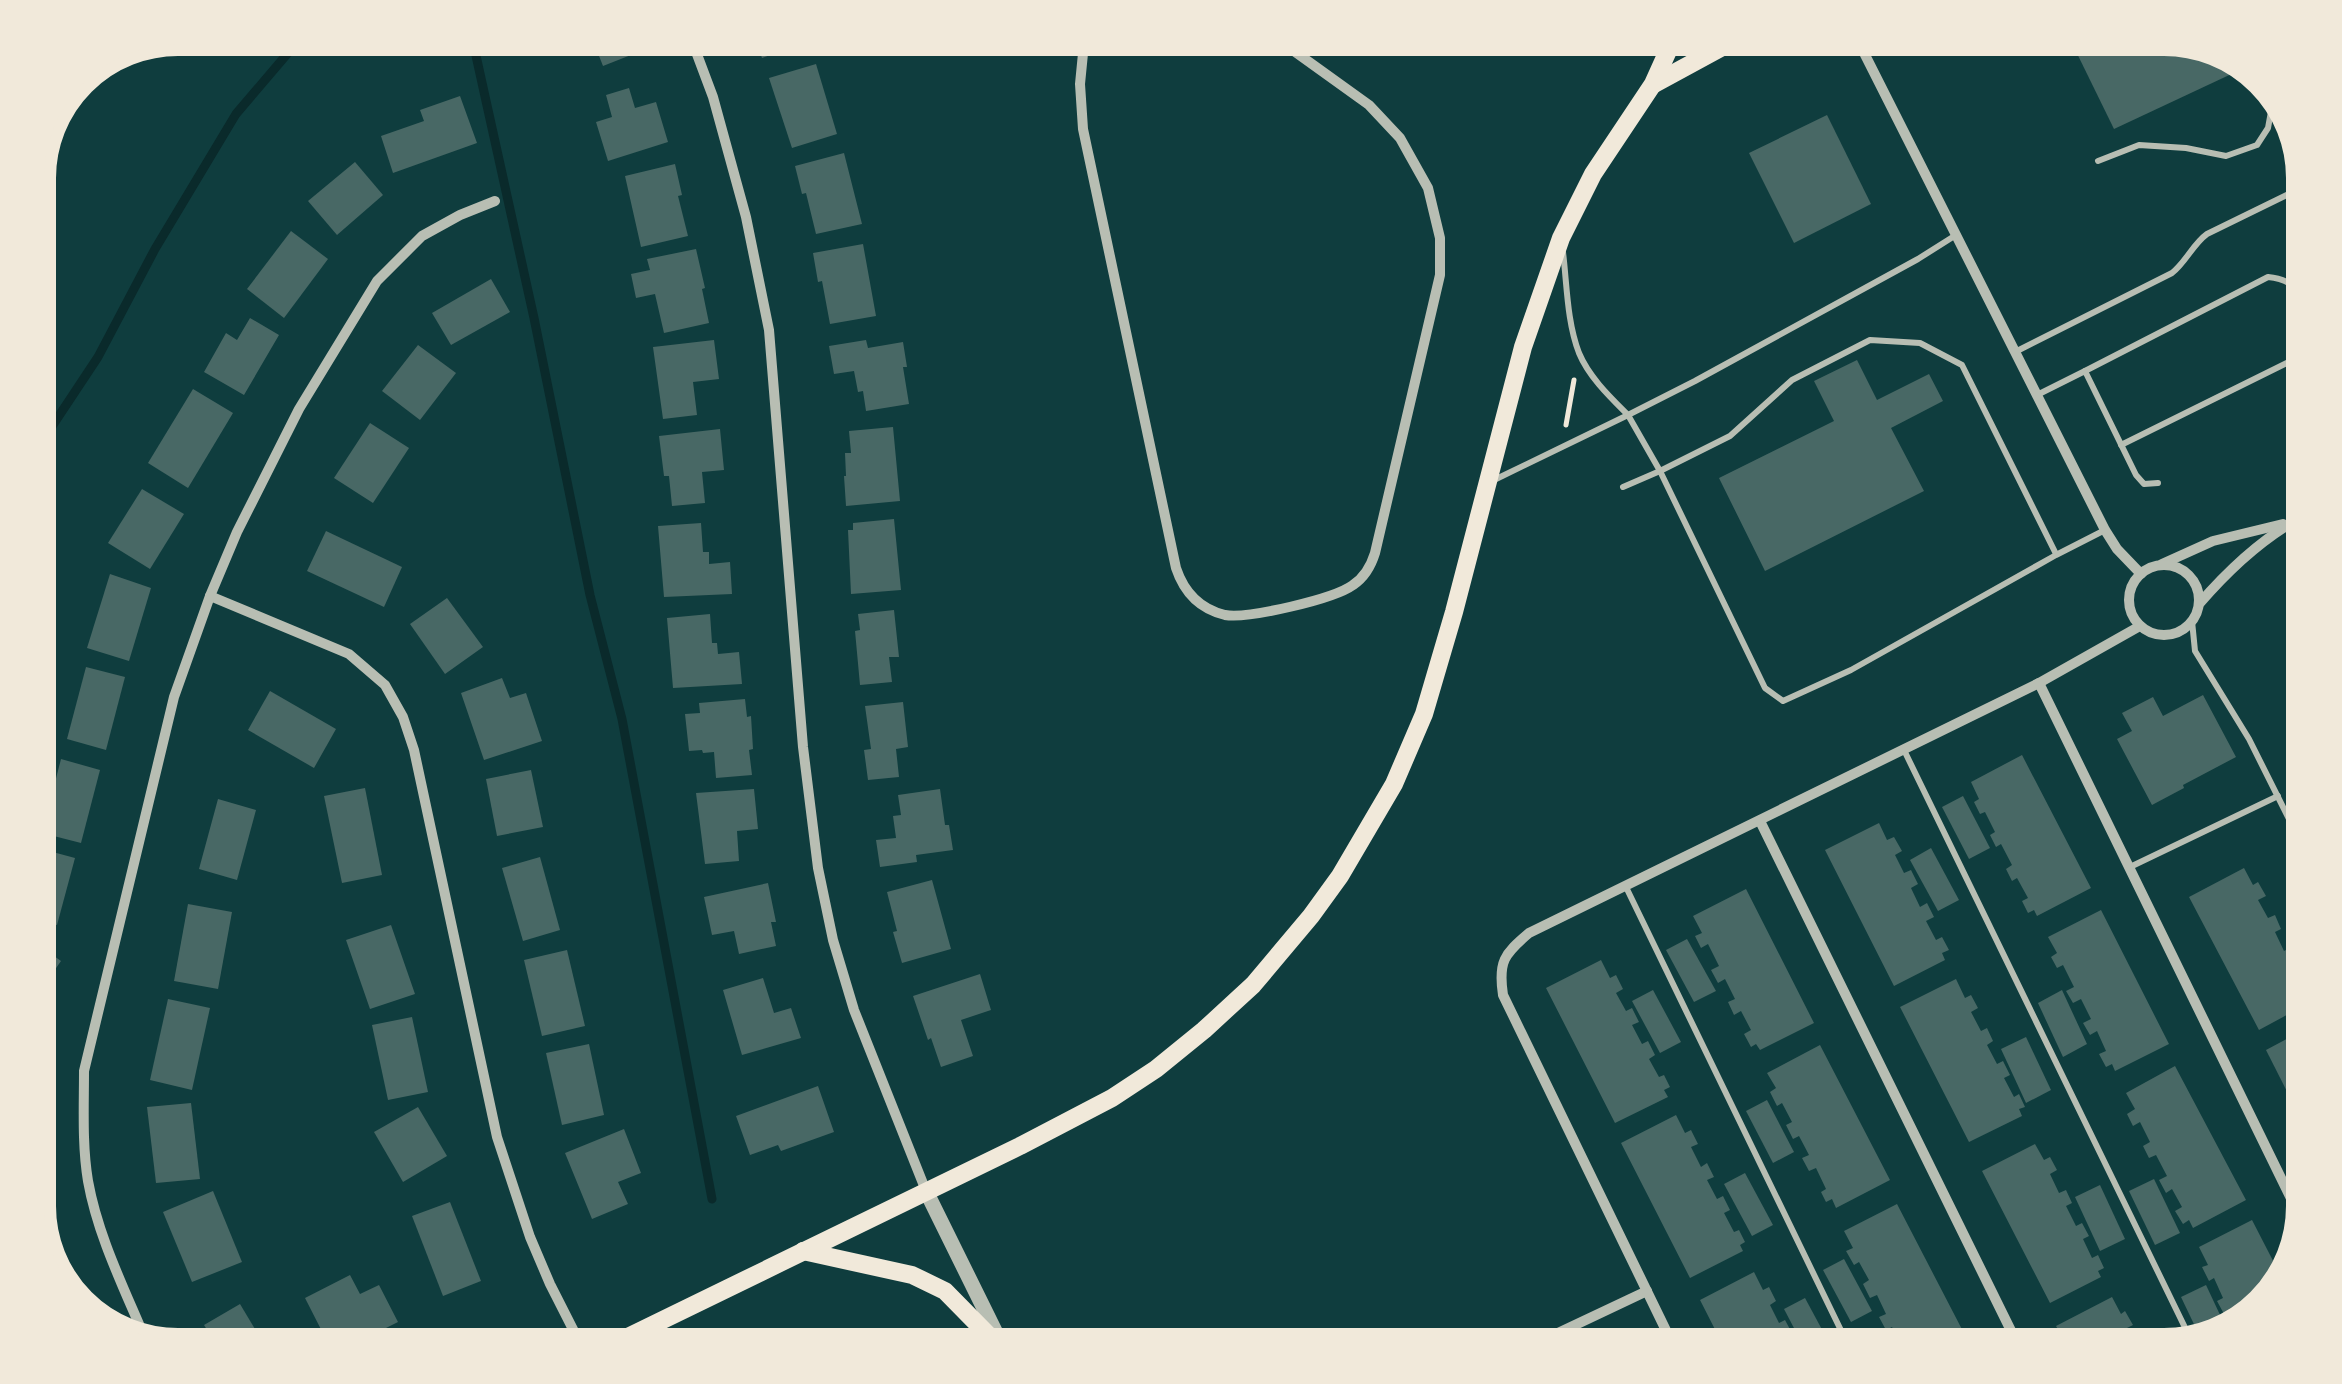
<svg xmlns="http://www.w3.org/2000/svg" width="2342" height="1384" font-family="'Sofia Sans Condensed',sans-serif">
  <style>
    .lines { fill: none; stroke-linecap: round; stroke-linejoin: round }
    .stream { stroke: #0a2a2b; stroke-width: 9 }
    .building { fill: #486865 }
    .path { stroke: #f1e9da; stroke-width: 5 }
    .service { stroke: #b8beb3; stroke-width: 6 }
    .minor { stroke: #b8beb3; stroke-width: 10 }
    .tertiary { stroke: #b8beb3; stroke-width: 15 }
    .primary { stroke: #f1e9da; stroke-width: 18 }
    .rim { fill: none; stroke: #f1e9da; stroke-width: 12 }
  </style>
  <rect width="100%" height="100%" fill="#0f3d3e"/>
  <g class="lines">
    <g class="stream">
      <path d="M471 33 534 318 590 595 622 719 712 1199"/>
      <path d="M33 455 98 357 155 249 236 114 305 33"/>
    </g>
  </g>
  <g class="building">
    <path d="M590 33H628L636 53 603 66Z"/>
    <path d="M753 33H802L806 42 762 58Z"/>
    <path d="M2067 33H2164L2231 51 2240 70 2114 129Z"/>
    <path d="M816 64 837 134 792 148 769 78Z"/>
    <path d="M629 88 635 108 656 102 668 142 608 161 596 122 612 117 606 95Z"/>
    <path d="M460 96 477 143 393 173 381 136 424 121 420 110Z"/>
    <path d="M1827 115 1871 204 1794 243 1749 153Z"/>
    <path d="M844 153 862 224 816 234 806 193 802 194 795 166Z"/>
    <path d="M355 162 383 195 337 235 308 201Z"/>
    <path d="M675 164 682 195 678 196 688 236 641 247 625 176Z"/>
    <path d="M33 179 45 183 38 205 33 203Z"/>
    <path d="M291 231 328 259 284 318 247 289Z"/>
    <path d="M863 244 876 316 830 324 822 281 818 282 813 253Z"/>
    <path d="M696 249 705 288 702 289 709 323 664 333 655 294 636 298 631 274 650 270 647 259Z"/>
    <path d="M491 279 510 312 451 345 432 313Z"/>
    <path d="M250 318 279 335 244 395 204 372 226 333 237 340Z"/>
    <path d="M714 340 719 379 693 382 697 415 663 419 653 347Z"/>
    <path d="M866 340 868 348 903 342 907 367H903L909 404 866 411 863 391 858 392 854 371 834 374 829 346Z"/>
    <path d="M418 345 456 373 420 420 382 391Z"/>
    <path d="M1857 360 1877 400 1929 374 1943 401 1891 428 1924 491 1765 571 1719 478 1834 421 1814 381Z"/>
    <path d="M193 389 233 413 188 488 148 463Z"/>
    <path d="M370 423 409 448 373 503 334 478Z"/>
    <path d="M893 427 900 501 846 506 844 476H846L845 453H851L849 431Z"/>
    <path d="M720 429 724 470 702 472 705 503 672 506 669 476H664L659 436Z"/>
    <path d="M142 489 184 514 150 569 108 543Z"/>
    <path d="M894 519 901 590 851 594 848 530H853V523Z"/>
    <path d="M701 523 703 552H709V564L730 562 732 594 664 597 658 526Z"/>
    <path d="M326 531 402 567 384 607 307 571Z"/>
    <path d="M110 574 151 588 129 661 87 648Z"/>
    <path d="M447 598 483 647 445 674 410 624Z"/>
    <path d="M894 610 899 657H889L892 682 860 685 855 631 860 630 858 614Z"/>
    <path d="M710 614 712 643H717L718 654 739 652 742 684 673 688 667 618Z"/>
    <path d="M86 667 125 677 106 750 67 739Z"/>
    <path d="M502 678 510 698 526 693 542 741 484 760 461 693Z"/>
    <path d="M270 691 336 729 314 768 248 730Z"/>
    <path d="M2203 695 2236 757 2183 785 2184 788 2152 805 2117 739 2132 731 2122 713 2153 697 2163 716Z"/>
    <path d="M745 699 747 717 751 716 753 749 749 750 752 775 716 778 714 752 703 753 702 750 689 751 685 714 700 713 699 703Z"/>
    <path d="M903 702 908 747 896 749 899 777 868 780 864 750 871 749 865 706Z"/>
    <path d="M2022 755 2091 888 2037 916 2034 910 2028 913 2022 901 2028 898 2017 878 2012 881 2006 869 2012 865 2001 844 1996 847 1990 835 1995 832 1985 812 1980 814 1974 802 1979 799 1971 782Z"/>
    <path d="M61 759 100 770 81 843 42 833Z"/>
    <path d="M531 770 543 827 497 836 486 779Z"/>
    <path d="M365 788 382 875 342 883 324 796Z"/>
    <path d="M754 789 758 829 737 831 739 861 705 864 696 793Z"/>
    <path d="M940 789 945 825H949L953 850 916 855 917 862 880 867 876 840 896 838 893 816 901 815 898 795Z"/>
    <path d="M1963 796 1990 848 1969 859 1942 807Z"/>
    <path d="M218 799 256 810 237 880 199 869Z"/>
    <path d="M1879 823 1887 840 1894 837 1902 851 1895 855 1904 873 1911 870 1918 884 1911 888 1920 907 1927 903 1934 917 1926 921 1936 940 1942 937 1949 950 1942 953 1945 960 1894 986 1825 850Z"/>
    <path d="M38 848 75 858 57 925 33 919V866Z"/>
    <path d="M1931 848 1959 900 1938 911 1910 860Z"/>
    <path d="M540 857 560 930 523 941 502 868Z"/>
    <path d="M2244 868 2253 885 2258 882 2266 896 2258 900 2268 918 2275 915 2281 929 2275 932 2284 951 2290 948 2298 962 2292 965 2301 984 2307 980 2309 985V996L2307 997 2309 1003 2259 1030 2189 897Z"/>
    <path d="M932 880 951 949 902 963 893 932 897 931 887 892Z"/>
    <path d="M768 883 776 922H771L776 946 739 954 734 931 712 935 704 897Z"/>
    <path d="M1746 889 1814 1023 1760 1050 1756 1044 1751 1047 1744 1034 1751 1030 1741 1011 1734 1015 1728 1002 1735 999 1725 979 1718 983 1711 970 1719 966 1708 944 1701 948 1695 936 1702 933 1693 916Z"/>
    <path d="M188 904 232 912 218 989 174 981Z"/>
    <path d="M2101 910 2169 1044 2115 1071 2112 1064 2106 1067 2099 1054 2106 1051 2097 1031 2090 1035 2083 1023 2091 1019 2081 999 2073 1003 2066 991 2074 987 2063 965 2057 968 2051 957 2057 953 2048 937Z"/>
    <path d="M391 925 415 994 370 1009 346 940Z"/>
    <path d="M2309 930V965L2296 937Z"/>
    <path d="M1687 939 1716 991 1694 1002 1666 950Z"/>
    <path d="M33 941 61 961 33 1001Z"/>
    <path d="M567 950 585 1026 542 1036 524 960Z"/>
    <path d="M1601 960 1610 978 1616 975 1623 989 1616 993 1626 1011 1632 1008 1639 1022 1632 1025 1642 1044 1648 1041 1655 1055 1649 1059 1659 1077 1664 1075 1670 1087 1664 1090 1668 1097 1615 1123 1546 988Z"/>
    <path d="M980 974 991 1010 961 1020 973 1056 941 1067 931 1038 928 1040 913 996Z"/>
    <path d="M763 978 774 1013 791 1008 801 1038 742 1055 723 990Z"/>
    <path d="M1956 979 1965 998 1971 995 1978 1008 1971 1012 1981 1031 1987 1028 1993 1041 1987 1045 1997 1064 2003 1061 2010 1075 2004 1078 2014 1097 2019 1094 2025 1107 2019 1109 2022 1116 1969 1142 1900 1007Z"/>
    <path d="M1653 990 1681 1042 1660 1053 1632 1001Z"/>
    <path d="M2062 990 2087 1044 2063 1057 2038 1003Z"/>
    <path d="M168 999 210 1008 192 1090 150 1080Z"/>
    <path d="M412 1017 428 1092 388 1100 372 1025Z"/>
    <path d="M2309 1027V1135L2266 1050Z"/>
    <path d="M2026 1037 2051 1090 2026 1103 2001 1049Z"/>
    <path d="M589 1044 604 1115 562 1125 546 1053Z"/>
    <path d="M1820 1045 1890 1180 1836 1208 1832 1199 1826 1202 1821 1192 1826 1189 1816 1168 1809 1171 1802 1158 1809 1155 1799 1136 1793 1139 1786 1125 1792 1122 1782 1103 1777 1106 1770 1092 1776 1088 1767 1073Z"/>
    <path d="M2175 1066 2246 1200 2193 1228 2189 1220 2183 1224 2175 1211 2182 1207 2172 1189 2166 1193 2159 1180 2167 1176 2156 1155 2149 1158 2143 1146 2150 1142 2140 1122 2133 1126 2127 1114 2135 1109 2126 1093Z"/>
    <path d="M818 1086 834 1132 781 1151 778 1145 750 1155 736 1116Z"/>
    <path d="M1767 1100 1794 1152 1773 1163 1746 1111Z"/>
    <path d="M191 1103 200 1179 156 1183 147 1107Z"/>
    <path d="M418 1107 447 1156 403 1182 374 1132Z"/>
    <path d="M1676 1115 1685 1133 1691 1130 1698 1144 1691 1147 1701 1167 1707 1163 1714 1177 1707 1180 1717 1199 1723 1196 1730 1210 1724 1213 1734 1232 1739 1230 1745 1242 1740 1245 1743 1251 1690 1278 1621 1143Z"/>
    <path d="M624 1129 641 1173 618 1182 628 1204 592 1219 565 1153Z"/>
    <path d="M2035 1144 2044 1160 2050 1157 2057 1170 2050 1174 2059 1193 2066 1190 2072 1203 2066 1206 2076 1226 2082 1223 2089 1236 2083 1239 2092 1258 2098 1255 2104 1268 2098 1271 2101 1277 2050 1303 1982 1171Z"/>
    <path d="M1745 1173 1773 1225 1752 1236 1724 1184Z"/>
    <path d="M2154 1179 2180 1233 2155 1245 2129 1191Z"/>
    <path d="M2100 1185 2125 1239 2100 1251 2075 1197Z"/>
    <path d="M213 1191 242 1262 192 1282 163 1212Z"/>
    <path d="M450 1202 481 1281 443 1296 412 1216Z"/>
    <path d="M1897 1204 1967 1339 1943 1351H1896L1903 1348 1892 1327 1886 1330 1879 1317 1886 1314 1877 1295 1870 1298 1863 1284 1869 1280 1859 1262 1854 1265 1846 1251 1853 1248 1844 1231Z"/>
    <path d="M2252 1220 2285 1284 2239 1329 2230 1311 2224 1314 2217 1301 2223 1298 2214 1278 2209 1281 2202 1267 2208 1265 2199 1247Z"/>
    <path d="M1844 1259 1872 1311 1851 1322 1823 1270Z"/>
    <path d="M1754 1272 1763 1290 1769 1287 1776 1301 1770 1305 1779 1323 1785 1320 1792 1333 1786 1337 1793 1351H1726L1700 1300Z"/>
    <path d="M350 1275 360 1294 379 1285 398 1322 340 1351H332L305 1298Z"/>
    <path d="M2206 1285 2229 1334 2202 1341 2181 1297Z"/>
    <path d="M2112 1297 2121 1314 2125 1311 2133 1325 2127 1328 2136 1347 2142 1344 2146 1351H2070L2056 1326Z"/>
    <path d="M1805 1298 1833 1350 1831 1351H1806L1784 1309Z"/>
    <path d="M240 1304 268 1351H220L204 1325Z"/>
  </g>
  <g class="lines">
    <path class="path" d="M1566 425 1574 380"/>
    <g class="service">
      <path d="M2098 161 2139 145 2186 148 2226 156 2257 145 2268 128 2272 106 2263 78"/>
      <path d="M2302 209 2295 225 2309 254"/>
      <path d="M1956 235 1918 259 1695 381 1628 415 1660 471 1765 688 1783 701 1851 670 2056 555 2105 530"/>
      <path d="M2015 352 2172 273C2186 262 2193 244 2207 234L2293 192 2309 223"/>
      <path d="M2085 371 2268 277C2288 279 2300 288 2309 305"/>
      <path d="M2037 395 2085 371 2136 475 2144 484 2158 483"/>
      <path d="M2121 445 2309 352"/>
      <path d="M1492 481 1628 415C1610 397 1589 377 1579 353 1567 322 1567 285 1563 252"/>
      <path d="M1623 487 1660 471 1730 436 1792 380 1870 340 1920 343 1962 365 2056 554"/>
      <path d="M2192 621 2195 651 2249 739 2309 859"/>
      <path d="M1903 748 2193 1344"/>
      <path d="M2130 867 2278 796"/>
      <path d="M1625 885 1851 1351"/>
    </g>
    <g class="minor">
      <path d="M689 33 713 97 746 217 769 330 803 747 818 868 833 940 854 1010 926 1191"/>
      <path d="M1085 33 1080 84 1083 129 1176 568C1184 592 1200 609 1225 615 1248 619 1334 599 1353 585 1365 577 1371 566 1375 553L1440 275V238L1428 188 1400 138 1369 105 1269 33"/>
      <path d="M1854 33 2105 530 2117 549 2141 574"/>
      <path d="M2162 564 2213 541 2283 524"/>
      <circle cx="2164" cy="600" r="35"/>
      <path d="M210 596 349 654 385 685 403 717 414 750 497 1137 530 1237 550 1284 584 1351"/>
      <path d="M2199 604C2230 568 2267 534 2309 513"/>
      <path d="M2039 683 2304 1225"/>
      <path d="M1760 821 2021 1351"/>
      <path d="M147 1343C125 1290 98 1237 88 1181 82 1145 84 1107 84 1071L174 697 210 596 237 532 299 409 377 281 422 236 460 215 495 201"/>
      <path d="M1520 1351 1647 1291"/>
      <path d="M1676 1351 1503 995C1498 962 1504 954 1529 933L2039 683 2140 626"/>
    </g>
    <path class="tertiary" d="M926 1191 1001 1343"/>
    <g class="primary">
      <path d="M1654 84 1735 40 1743 33"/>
      <path d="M803 1251 912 1275 945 1291 1004 1351"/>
      <path d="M599 1351 1020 1146 1112 1098 1156 1069 1204 1030 1253 985 1311 916 1340 876 1394 784 1424 714 1454 612 1523 347 1561 238 1593 174 1653 84 1676 33"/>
    </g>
  </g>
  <path d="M0 0H2342V1384H0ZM178 50H2164A128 128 0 0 1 2292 178V1206A128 128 0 0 1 2164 1334H178A128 128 0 0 1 50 1206V178A128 128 0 0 1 178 50Z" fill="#f1e9da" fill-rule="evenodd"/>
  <path class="rim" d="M178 50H2164A128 128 0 0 1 2292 178V1206A128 128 0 0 1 2164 1334H178A128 128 0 0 1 50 1206V178A128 128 0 0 1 178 50Z"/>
</svg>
